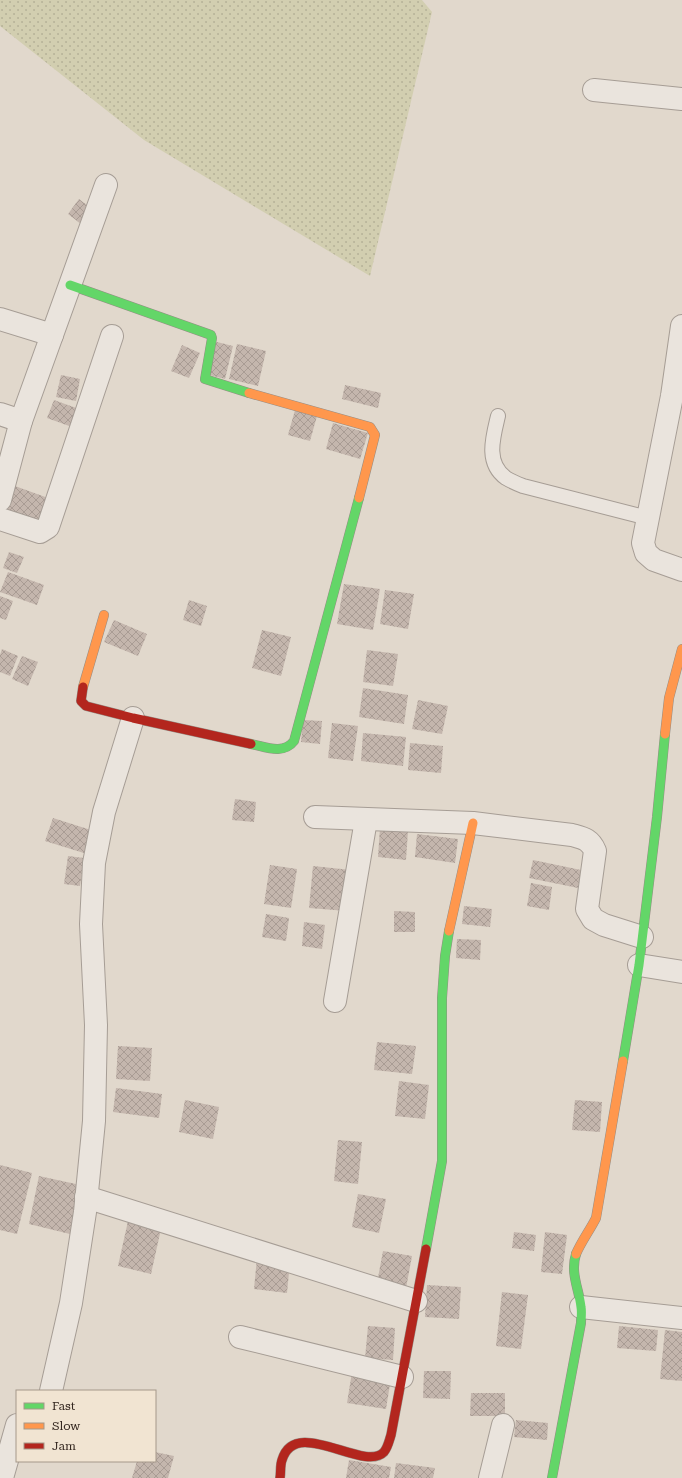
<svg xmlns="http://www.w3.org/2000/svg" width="682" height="1478" font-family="'Roboto Serif',serif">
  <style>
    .grass { fill: url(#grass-dots) }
    .building { fill: url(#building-cross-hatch) }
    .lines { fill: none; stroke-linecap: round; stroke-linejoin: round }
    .lane-casing { stroke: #a69d95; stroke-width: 16 }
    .street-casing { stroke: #a69d95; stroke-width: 24 }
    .fast-casing { stroke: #958d85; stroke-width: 10 }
    .slow-casing { stroke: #958d85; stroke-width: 10 }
    .jam-casing { stroke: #958d85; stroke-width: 10 }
    .lane { stroke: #eae4dd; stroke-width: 14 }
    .street { stroke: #eae4dd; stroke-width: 22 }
    .fast { stroke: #63d668; stroke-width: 9 }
    .slow { stroke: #ff974d; stroke-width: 9 }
    .jam { stroke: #b3261e; stroke-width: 9 }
  </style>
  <defs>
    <pattern id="grass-dots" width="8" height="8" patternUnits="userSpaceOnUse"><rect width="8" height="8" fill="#d2ceb0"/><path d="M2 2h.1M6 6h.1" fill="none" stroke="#b5b197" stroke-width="1.8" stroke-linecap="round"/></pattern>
    <pattern id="building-cross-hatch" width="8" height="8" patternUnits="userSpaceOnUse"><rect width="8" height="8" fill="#c4b6ad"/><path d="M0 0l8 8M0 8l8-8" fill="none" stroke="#a99c94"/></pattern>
  </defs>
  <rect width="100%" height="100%" fill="#e1d8cc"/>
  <path class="grass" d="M0 0H422L432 12 370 276 144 140 0 26Z"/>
  <g class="building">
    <path d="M79 199 96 212 85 227 68 214Z"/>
    <path d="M213 341 233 346 225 379 206 374Z"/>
    <path d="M237 344 266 351 258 386 229 379Z"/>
    <path d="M182 345 200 353 189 378 171 371Z"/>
    <path d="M61 375 80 379 76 401 56 397Z"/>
    <path d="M345 385 381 393 378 408 342 399Z"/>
    <path d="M54 400 79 409 72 427 47 418Z"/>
    <path d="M295 410 317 416 310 441 288 435Z"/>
    <path d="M333 423 368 433 360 459 326 449Z"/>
    <path d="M15 486 48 498 38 526 5 514Z"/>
    <path d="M9 552 24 557 17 573 3 568Z"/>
    <path d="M8 572 44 585 37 605 0 592Z"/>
    <path d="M344 584 380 589 373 630 337 624Z"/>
    <path d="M385 590 414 594 408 629 380 624Z"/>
    <path d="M0 596 13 601 6 620 0 618Z"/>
    <path d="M189 600 207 606 201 626 183 620Z"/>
    <path d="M114 620 147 634 138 656 104 642Z"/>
    <path d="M262 630 291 637 281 676 252 668Z"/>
    <path d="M2 649 18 656 10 676 0 672V655Z"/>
    <path d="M367 650 398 654 393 686 363 682Z"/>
    <path d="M22 656 38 662 28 686 12 679Z"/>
    <path d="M363 688 408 695 404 724 359 717Z"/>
    <path d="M418 700 448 706 442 734 412 729Z"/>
    <path d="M303 720 322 721 320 744 301 742Z"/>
    <path d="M332 723 358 726 353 761 328 758Z"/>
    <path d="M363 733 406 737 403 766 361 761Z"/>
    <path d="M410 743 443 746 441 773 408 770Z"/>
    <path d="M235 799 256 802 254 822 232 820Z"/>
    <path d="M53 818 94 831 87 854 45 841Z"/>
    <path d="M380 828 408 831 406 860 378 857Z"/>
    <path d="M417 834 458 839 455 863 415 857Z"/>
    <path d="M68 856 84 858 80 886 64 884Z"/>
    <path d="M533 860 581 870 578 888 529 878Z"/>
    <path d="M270 865 297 869 291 908 264 904Z"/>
    <path d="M313 866 351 870 347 911 309 908Z"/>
    <path d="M531 883 552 887 549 910 527 906Z"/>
    <path d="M464 906 492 909 490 927 462 924Z"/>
    <path d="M394 911 415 912V932H394Z"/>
    <path d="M266 914 289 918 286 941 262 937Z"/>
    <path d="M304 922 325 925 322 949 302 946Z"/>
    <path d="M457 939 481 940 480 960 456 958Z"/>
    <path d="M377 1042 416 1046 412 1074 374 1070Z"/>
    <path d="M118 1046 152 1048 150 1081 116 1079Z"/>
    <path d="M399 1081 429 1085 425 1119 395 1116Z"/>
    <path d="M116 1088 162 1094 159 1118 113 1112Z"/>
    <path d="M185 1100 219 1107 213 1139 179 1132Z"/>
    <path d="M575 1100 602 1102 600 1132 572 1130Z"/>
    <path d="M338 1140 362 1142 358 1184 334 1181Z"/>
    <path d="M0 1165 32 1173 17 1234 0 1230Z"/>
    <path d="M39 1176 85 1186 74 1235 29 1224Z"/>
    <path d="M358 1194 386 1199 379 1233 352 1227Z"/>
    <path d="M128 1221 161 1229 151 1274 118 1266Z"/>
    <path d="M514 1232 536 1235 534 1251 512 1248Z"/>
    <path d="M545 1232 567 1235 562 1274 541 1272Z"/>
    <path d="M383 1251 412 1256 406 1288 377 1283Z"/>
    <path d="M257 1258 290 1262 287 1293 254 1289Z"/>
    <path d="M427 1285 461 1287 459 1319 425 1317Z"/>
    <path d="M502 1292 528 1295 521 1349 496 1346Z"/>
    <path d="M368 1326 395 1328 393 1360 365 1358Z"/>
    <path d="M619 1326 658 1330 656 1351 617 1348Z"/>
    <path d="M665 1330 682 1332V1381L660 1379Z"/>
    <path d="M424 1371H451L450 1399 423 1398Z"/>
    <path d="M352 1372 391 1378 386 1409 347 1403Z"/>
    <path d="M471 1393H505V1416H470Z"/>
    <path d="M516 1420 548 1423 547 1440 514 1437Z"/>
    <path d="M155 1452 174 1456 168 1478H132L137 1461H155Z"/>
    <path d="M349 1460 391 1467 389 1478H346Z"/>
    <path d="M396 1463 435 1468 433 1478H394Z"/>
  </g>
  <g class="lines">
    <defs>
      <path id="lane" d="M498 416C493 437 485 463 506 478 511 481 518 484 523 486L648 518"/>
      <g id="street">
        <path d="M594 90 682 99"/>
        <path d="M0 319 52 335"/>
        <path d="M682 326 672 396 643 543 646 553 654 560 682 570"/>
        <path d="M0 414 21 421"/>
        <path d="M0 500 21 421 106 185"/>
        <path d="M0 519 40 532 48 527 112 336"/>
        <path d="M315 817 473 823 572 835C583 838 590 839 595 851L587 909 593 919 604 925 642 937"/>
        <path d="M639 965 682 972"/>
        <path d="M335 1001 366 820"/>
        <path d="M86 1197 416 1301"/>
        <path d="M581 1307 682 1318"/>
        <path d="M240 1337 402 1377"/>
        <path d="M51 1391 71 1303 85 1212 94 1121 96 1025 91 924 94 863 104 812 133 718"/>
        <path d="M2 1478 17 1425"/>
        <path d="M490 1478 503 1425"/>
      </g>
      <g id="fast">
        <path d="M70 285 211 335 212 338 205 379 249 393"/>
        <path d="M251 744C266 747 283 755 294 741L359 498"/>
        <path d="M623 1061 639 965 657 817 665 734"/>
        <path d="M426 1249 442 1161V998L445 956 449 931"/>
        <path d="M552 1478 581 1323C581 1318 582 1312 581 1307 579 1289 570 1273 576 1254"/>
      </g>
      <g id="slow">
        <path d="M249 393 370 427 375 435 359 498"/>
        <path d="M83 687 104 615"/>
        <path d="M665 734 669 698 682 649"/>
        <path d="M449 931 473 823"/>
        <path d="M576 1254C581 1242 590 1230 596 1218L623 1061"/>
      </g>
      <g id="jam">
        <path d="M83 687 81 701 86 706 133 718 251 744"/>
        <path d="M280 1478C281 1472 280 1465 282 1460 295 1415 364 1473 384 1452 388 1447 389 1441 391 1435L426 1249"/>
      </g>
    </defs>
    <use href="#lane" class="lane-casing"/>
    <use href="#street" class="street-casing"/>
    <use href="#fast" class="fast-casing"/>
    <use href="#slow" class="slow-casing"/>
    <use href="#jam" class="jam-casing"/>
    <use href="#lane" class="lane"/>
    <use href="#street" class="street"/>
    <use href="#fast" class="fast"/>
    <use href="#slow" class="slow"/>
    <use href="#jam" class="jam"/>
  </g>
  <rect x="16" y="1390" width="140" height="72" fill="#f1e4d2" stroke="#a5988a"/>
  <rect x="24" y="1403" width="20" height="6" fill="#63d668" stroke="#a5988a"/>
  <text x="52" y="1410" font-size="12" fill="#33261f">Fast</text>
  <rect x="24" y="1423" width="20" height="6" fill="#ff974d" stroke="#a5988a"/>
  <text x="52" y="1430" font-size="12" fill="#33261f">Slow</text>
  <rect x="24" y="1443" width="20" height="6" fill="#b3261e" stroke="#a5988a"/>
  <text x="52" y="1450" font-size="12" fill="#33261f">Jam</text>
</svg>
